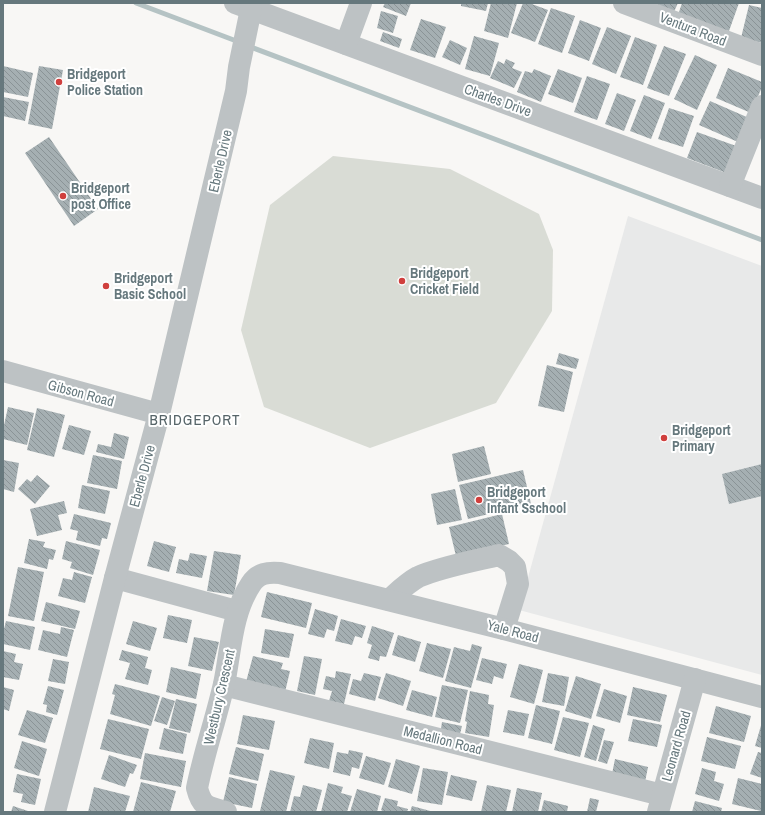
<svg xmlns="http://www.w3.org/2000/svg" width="765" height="815" font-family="'Archivo Narrow',sans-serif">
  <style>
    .built { fill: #e8e9e9 }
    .garden { fill: #d9dcd5 }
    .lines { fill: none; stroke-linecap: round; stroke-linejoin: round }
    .stream { stroke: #b5c3c4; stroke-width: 5 }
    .building { fill: url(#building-back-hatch) }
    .minor { stroke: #bdc2c4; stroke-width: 22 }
    .poi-dot { fill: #d03f3d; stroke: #fff; stroke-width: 1.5 }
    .labels { text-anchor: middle; stroke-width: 4; stroke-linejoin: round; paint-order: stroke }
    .street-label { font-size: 14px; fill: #66787d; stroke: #fff }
    .poi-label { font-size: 14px; font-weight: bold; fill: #66787d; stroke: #fff; text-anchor: start }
    .neighbourhood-label { font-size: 15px; letter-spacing: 1px; fill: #576569; stroke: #fff }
  </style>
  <defs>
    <pattern id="building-back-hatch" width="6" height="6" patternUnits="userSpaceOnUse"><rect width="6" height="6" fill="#a5afb2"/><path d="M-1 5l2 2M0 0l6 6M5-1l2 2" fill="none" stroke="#8a9396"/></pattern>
  </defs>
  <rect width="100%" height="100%" fill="#f8f7f5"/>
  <path class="built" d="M628 216 762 266V675L519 610Z"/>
  <path class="garden" d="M333 156 450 169 539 214 553 250 552 311 496 403 370 448 264 407 241 330 270 205Z"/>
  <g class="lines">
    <g class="stream">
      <path d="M136 3 239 42"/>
      <path d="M248 46 762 240"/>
    </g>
  </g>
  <g class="building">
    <path d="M385 3H411L406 16 383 7Z"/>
    <path d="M461 3H488L486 11 461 6Z"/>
    <path d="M491 3H517L508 38 484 31Z"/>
    <path d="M523 3H529L548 10 535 42 511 33Z"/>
    <path d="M651 3H678L673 14Z"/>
    <path d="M682 3H739L729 31 677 18Z"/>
    <path d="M749 5 762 8V43L741 38Z"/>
    <path d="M551 8 575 16 562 53 538 44Z"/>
    <path d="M381 11 398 16 393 33 377 28Z"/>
    <path d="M421 19 446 27 435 58 410 50Z"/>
    <path d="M580 20 601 28 589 61 568 53Z"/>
    <path d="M607 27 631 36 616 74 592 64Z"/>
    <path d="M383 32 402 39 399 48 380 41Z"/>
    <path d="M474 36 499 43 490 76 465 69Z"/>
    <path d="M635 37 657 45 643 85 620 77Z"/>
    <path d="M450 40 467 48 460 65 442 57Z"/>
    <path d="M664 46 686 54 669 96 647 88Z"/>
    <path d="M695 55 717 65 697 110 674 99Z"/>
    <path d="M506 59 515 63 512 68 522 72 514 88 490 78 498 61 504 64Z"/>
    <path d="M3 66 33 73 28 97 3 92Z"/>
    <path d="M39 66 63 70 52 129 28 124Z"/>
    <path d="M728 68 762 82V87L751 113 716 98Z"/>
    <path d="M534 69 551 76 541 102 517 92 525 71 532 73Z"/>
    <path d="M558 69 582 78 573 103 548 94Z"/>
    <path d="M587 76 610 84 597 120 574 112Z"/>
    <path d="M617 93 636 100 624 131 605 124Z"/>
    <path d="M644 95 665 103 651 139 630 131Z"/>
    <path d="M3 97 29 102 25 121 3 116Z"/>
    <path d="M710 101 749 118 738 142 699 125Z"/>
    <path d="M669 108 694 116 683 147 658 139Z"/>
    <path d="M697 132 739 147 729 174 687 158Z"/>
    <path d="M49 137 98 209 74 226 25 153Z"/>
    <path d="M559 353 579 359 576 369 556 364Z"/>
    <path d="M547 365 573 372 564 412 538 406Z"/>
    <path d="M8 407 34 413 27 445 3 439V430Z"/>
    <path d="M37 408 65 415 54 457 27 450Z"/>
    <path d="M69 425 91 431 84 455 62 449Z"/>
    <path d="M114 433 129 437 124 459 96 452 98 444 111 447Z"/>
    <path d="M484 446 491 474 458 482 452 454Z"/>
    <path d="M93 455 122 461 117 489 87 483Z"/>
    <path d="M3 460 19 463 14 492 3 489Z"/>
    <path d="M762 464V496L729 504 722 474Z"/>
    <path d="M523 470 531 504 468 519 459 485Z"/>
    <path d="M37 475 50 486 35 504 18 489 27 479 31 482Z"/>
    <path d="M82 485 110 491 105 514 78 508Z"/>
    <path d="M455 489 462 520 437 525 431 494Z"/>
    <path d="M64 501 67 513 58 515 62 530 37 536 30 509Z"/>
    <path d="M74 514 111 523 107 539 102 538 100 546 76 540 78 531 70 529Z"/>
    <path d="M502 514 509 544 456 556 449 527Z"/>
    <path d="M29 539 45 542 43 547 56 550 53 560 49 559 47 569 24 563Z"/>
    <path d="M66 541 100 550 93 575 70 568 72 562 62 559Z"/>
    <path d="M154 541 176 547 169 572 147 566Z"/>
    <path d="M214 551 241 555 234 595 207 591Z"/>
    <path d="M190 553 207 556 202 578 176 573 179 559 188 561Z"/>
    <path d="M18 567 44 572 34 621 8 616Z"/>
    <path d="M74 572 92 577 85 603 58 596 63 578 72 580Z"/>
    <path d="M267 592 312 603 306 628 261 617Z"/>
    <path d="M46 602 80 611 75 629 41 621Z"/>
    <path d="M315 609 338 616 334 631 327 629 324 638 308 634Z"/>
    <path d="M168 615 192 620 187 643 163 638Z"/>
    <path d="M341 619 366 626 362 638 355 636 352 645 335 641Z"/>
    <path d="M6 621 35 627 30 650 3 644V633Z"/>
    <path d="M133 621 157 628 150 651 126 644Z"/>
    <path d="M372 626 394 633 386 657 380 656 379 661 368 658 372 645 367 643Z"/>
    <path d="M61 627 74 630 67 657 38 650 43 630 60 634Z"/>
    <path d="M265 629 294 634 289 658 261 653Z"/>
    <path d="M398 635 421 642 415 662 392 655Z"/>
    <path d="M194 637 219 642 212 671 188 666Z"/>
    <path d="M427 643 451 649 443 678 419 671Z"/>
    <path d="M472 644 482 647 471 688 445 681 454 647 470 651Z"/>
    <path d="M122 650 148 657 145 668 152 670 148 685 125 679 130 663 119 660Z"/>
    <path d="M3 651 16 654 14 662 23 664 19 680 3 677Z"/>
    <path d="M253 656 283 663 281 669 290 671 285 692 246 682Z"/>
    <path d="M304 656 322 659 315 695 297 691Z"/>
    <path d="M482 658 507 664 503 679 494 676 492 684 476 680Z"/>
    <path d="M53 659 69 662 65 684 48 681Z"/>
    <path d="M519 664 543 670 534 704 510 697Z"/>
    <path d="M171 667 201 674 196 699 166 692Z"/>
    <path d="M336 671 351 674 344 704 329 701 332 691 323 689 326 676 335 678Z"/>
    <path d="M364 673 381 677 375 701 349 694 353 679 361 681Z"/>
    <path d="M386 673 411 681 403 706 378 698Z"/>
    <path d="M548 673 569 677 564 706 542 702Z"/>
    <path d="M576 676 601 684 591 719 565 711Z"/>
    <path d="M115 684 160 696 151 726 110 714 115 695 112 694Z"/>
    <path d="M442 685 468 690 460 723 435 717Z"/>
    <path d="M48 686 64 690 57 715 46 712 47 705 43 704Z"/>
    <path d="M3 687 14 690 9 711 3 709Z"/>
    <path d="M633 687 667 695 660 722 627 715Z"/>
    <path d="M604 689 627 696 620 723 596 716Z"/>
    <path d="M412 690 437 697 432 717 406 710Z"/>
    <path d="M470 691 489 695 488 704 494 705 489 737 465 733 467 722 465 721Z"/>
    <path d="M162 697 175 701 167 725 154 721Z"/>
    <path d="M176 699 197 704 190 733 169 728Z"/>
    <path d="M536 705 560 711 552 744 528 738Z"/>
    <path d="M716 706 751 716 744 742 709 733Z"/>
    <path d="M27 710 53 718 45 743 18 735Z"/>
    <path d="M508 710 529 714 524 736 503 732Z"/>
    <path d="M243 715 275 721 269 750 237 744Z"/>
    <path d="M563 717 589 723 580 757 554 750Z"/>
    <path d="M108 719 149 729 141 759 100 749Z"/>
    <path d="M633 719 662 725 657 747 628 741Z"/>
    <path d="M442 722 462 726 459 738 440 735Z"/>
    <path d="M762 722V748L755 746Z"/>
    <path d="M593 725 605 729 596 761 584 757Z"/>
    <path d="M164 728 187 734 183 754 159 749Z"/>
    <path d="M707 737 741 746 735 769 701 761Z"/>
    <path d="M310 738 334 743 329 769 304 763Z"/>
    <path d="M604 740 614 742 607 764 598 761Z"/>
    <path d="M22 741 47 749 39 776 14 768Z"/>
    <path d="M236 747 264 754 258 781 229 774Z"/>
    <path d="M349 750 363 753 359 769 352 767 350 776 333 772 337 752 348 754Z"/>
    <path d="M758 752 762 753V778L750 774Z"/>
    <path d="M145 753 186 761 181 787 140 779Z"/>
    <path d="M109 755 137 765 133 774 130 773 125 787 101 779Z"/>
    <path d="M366 756 391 763 384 785 359 778Z"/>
    <path d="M396 759 420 766 412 794 388 787Z"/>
    <path d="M615 759 648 767 645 782 612 774Z"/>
    <path d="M423 768 448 772 442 805 417 801Z"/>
    <path d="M702 768 716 772 714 781 724 784 719 801 695 794Z"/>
    <path d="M270 770 295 776 286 812H266L260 811Z"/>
    <path d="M17 774 41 779 35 805 21 802 23 794 13 792Z"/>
    <path d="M451 775 477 781 472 801 446 795Z"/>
    <path d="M229 777 257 784 252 808 223 802Z"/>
    <path d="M738 778 762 784 761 811 732 804Z"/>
    <path d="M141 782 176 791 170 812H133Z"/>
    <path d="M328 783 343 787 341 793 352 796 347 812H321Z"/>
    <path d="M303 785 322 790 316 812H290L294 796 300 797Z"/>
    <path d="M487 785 511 790 506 812H481Z"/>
    <path d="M94 787 130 796 125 812H88Z"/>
    <path d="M517 788 542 793 538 812H512Z"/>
    <path d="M357 789 381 796 377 812H350Z"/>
    <path d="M385 798 398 801 397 806 408 809 407 812H384L381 810Z"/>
    <path d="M590 798 599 800 596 812H587Z"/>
    <path d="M544 800 568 806 567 812H541Z"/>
    <path d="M695 801 722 808 721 812H692Z"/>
    <path d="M13 806 31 812H11Z"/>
    <path d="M412 806 434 812H410Z"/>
  </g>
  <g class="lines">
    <g class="minor">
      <path d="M235 3 762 198"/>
      <path d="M624 3 762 55"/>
      <path d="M346 44 361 3"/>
      <path d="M730 186 762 106"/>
      <path d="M3 371 159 414"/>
      <path d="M115 578 237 611"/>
      <path d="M389 600C398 592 407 583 418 577 441 567 474 561 499 555L509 561 515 567 518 584 504 629"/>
      <path d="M224 685 662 795"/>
      <path d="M55 812 115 578 159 414 236 91 239 67 251 9"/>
      <path d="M226 812C208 807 202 808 197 788 204 753 216 719 224 684 231 651 231 614 251 584 258 573 268 572 280 573L504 629 762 697"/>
      <path d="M658 812 695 679"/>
    </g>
  </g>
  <g class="poi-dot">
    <circle cx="59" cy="82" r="4"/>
    <circle cx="63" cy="196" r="4"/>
    <circle cx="402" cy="281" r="4"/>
    <circle cx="106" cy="286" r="4"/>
    <circle cx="664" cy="438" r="4"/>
    <circle cx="479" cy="500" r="4"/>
  </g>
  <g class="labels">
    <g class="street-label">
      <text transform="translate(693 29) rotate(21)" y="5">Ventura Road</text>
      <text transform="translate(498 100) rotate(20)" y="5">Charles Drive</text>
      <text transform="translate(220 161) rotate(-77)" y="5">Eberle Drive</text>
      <text transform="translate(81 393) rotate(15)" y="5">Gibson Road</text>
      <text transform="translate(142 476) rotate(-75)" y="5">Eberle Drive</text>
      <text transform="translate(513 631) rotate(15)" y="5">Yale Road</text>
      <text transform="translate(219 697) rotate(-77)" y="5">Westbury Crescent</text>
      <text transform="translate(443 740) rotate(14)" y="5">Medallion Road</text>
      <text transform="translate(676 746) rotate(-74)" y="5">Leonard Road</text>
    </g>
    <g class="poi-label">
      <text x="67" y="79">Bridgeport<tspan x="67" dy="16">Police Station</tspan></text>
      <text x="71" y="193">Bridgeport<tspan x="71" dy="16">post Office</tspan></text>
      <text x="410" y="278">Bridgeport<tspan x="410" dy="16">Cricket Field</tspan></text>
      <text x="114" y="283">Bridgeport<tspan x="114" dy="16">Basic School</tspan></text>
      <text x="672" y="435">Bridgeport<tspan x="672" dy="16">Primary</tspan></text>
      <text x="487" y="497">Bridgeport<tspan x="487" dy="16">Infant Sschool</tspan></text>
    </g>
    <g class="neighbourhood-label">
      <text x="195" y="425">BRIDGEPORT</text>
    </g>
  </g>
  <rect width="765" height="815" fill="none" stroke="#66787d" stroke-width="8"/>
</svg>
